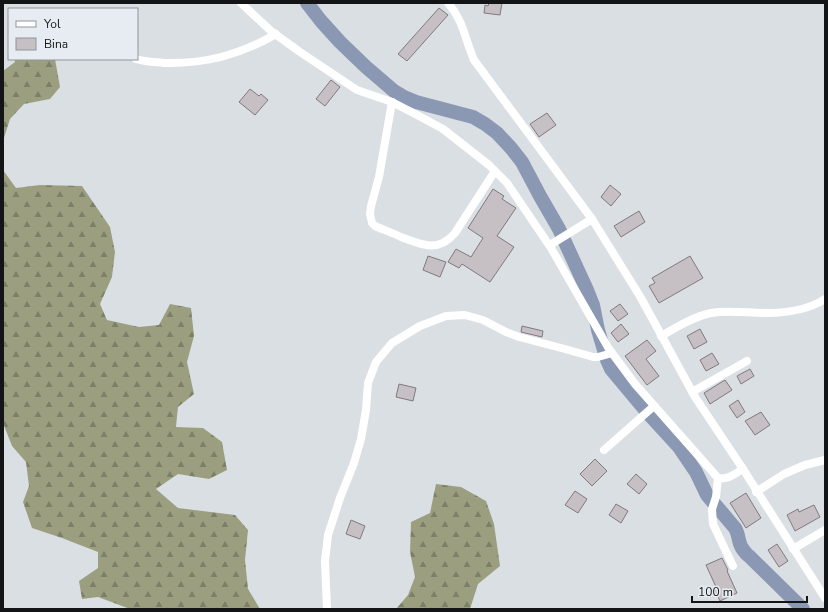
<svg xmlns="http://www.w3.org/2000/svg" width="828" height="612" font-family="'Nunito Sans',sans-serif">
  <style>
    .forest { fill: url(#forest-firs) }
    .lines { fill: none; stroke-linecap: round; stroke-linejoin: round }
    .river { stroke: #8a98b4; stroke-width: 14 }
    .building { fill: #c6bfc3; stroke: #807a7d }
    .minor { stroke: #fff; stroke-width: 8 }
  </style>
  <defs>
    <pattern id="forest-firs" width="22" height="20" patternUnits="userSpaceOnUse"><rect width="22" height="20" fill="#9b9f80"/><path d="M5 1l3.5 6h-7zM16 11l3.5 6h-7z" fill="#7d8068"/></pattern>
  </defs>
  <rect width="100%" height="100%" fill="#dadfe4"/>
  <g class="forest">
    <path d="M14 59H55L60 87 50 99 24 104 10 119 3 141V71L15 62Z"/>
    <path d="M3 170 16 188 40 185 82 186 110 227 115 252 112 277 100 304 107 320 139 327 159 325 170 304 191 308 194 336 187 362 194 394 178 407 176 427 203 428 222 442 227 470 209 479 178 474 156 489 178 508 235 515 248 530 245 560 248 589 260 609H130L98 597 82 599 79 581 98 568V552L62 538 32 528 23 502 29 486 26 462 12 446 3 423Z"/>
    <path d="M436 484 461 487 486 501 494 524 500 566 478 584 470 609H396L408 595 415 577 410 552 411 522 430 513Z"/>
  </g>
  <g class="lines">
    <path class="river" d="M307 3 321 21 340 42 366 67 394 91 404 97 416 102 473 117 485 124 497 133 511 148 522 162 540 196 559 229 587 290 593 305 598 330 607 360 611 369 647 412 679 447 696 472 707 495 735 528C739 534 738 542 742 548 744 551 746 554 749 556L803 609"/>
  </g>
  <g class="building">
    <path d="M489 3H502L500 15 484 13 485 5 488 6Z"/>
    <path d="M439 8 448 15 407 61 398 54Z"/>
    <path d="M331 80 340 87 325 106 316 99Z"/>
    <path d="M250 89 259 96 261 94 268 100 255 115 239 102Z"/>
    <path d="M547 113 556 125 539 137 530 124Z"/>
    <path d="M610 185 621 194 611 206 601 197Z"/>
    <path d="M493 189 504 196 502 199 516 208 497 236 514 247 490 282 462 264 459 268 448 262 456 249 471 257 483 238 468 228Z"/>
    <path d="M639 211 645 222 621 237 614 226Z"/>
    <path d="M428 256 446 262 440 277 423 270Z"/>
    <path d="M690 256 703 278 659 303 649 286 655 283 652 278Z"/>
    <path d="M620 304 628 314 618 321 610 311Z"/>
    <path d="M621 324 629 334 618 342 611 333Z"/>
    <path d="M522 326 543 331 542 337 521 332Z"/>
    <path d="M700 329 707 342 694 349 687 336Z"/>
    <path d="M647 340 656 351 646 359 659 376 647 385 625 356Z"/>
    <path d="M712 353 719 364 706 371 700 360Z"/>
    <path d="M750 369 754 376 741 384 737 376Z"/>
    <path d="M725 380 732 390 710 404 704 393Z"/>
    <path d="M399 384 416 388 413 401 396 397Z"/>
    <path d="M738 400 745 412 737 418 729 406Z"/>
    <path d="M761 412 770 425 755 435 745 421Z"/>
    <path d="M595 459 607 471 592 486 580 474Z"/>
    <path d="M636 474 647 484 639 494 627 484Z"/>
    <path d="M575 491 587 499 578 513 565 505Z"/>
    <path d="M746 493 761 518 746 528 730 503Z"/>
    <path d="M616 504 628 511 621 523 609 515Z"/>
    <path d="M814 505 820 517 795 531 787 515 798 509 799 512Z"/>
    <path d="M351 520 365 526 360 539 346 534Z"/>
    <path d="M777 544 788 561 779 567 768 550Z"/>
    <path d="M722 558 728 570 727 571 737 593 720 601 714 588 716 587 706 565Z"/>
  </g>
  <g class="lines">
    <g class="minor">
      <path d="M241 3 271 31 300 52 357 90 392 102 419 116 443 129 489 165 507 183 551 248 609 349 635 384 718 478C728 480 734 474 743 469"/>
      <path d="M448 3C464 21 465 40 474 60L592 219 641 298 695 397 743 469 825 598"/>
      <path d="M136 59C145 62 155 62 164 63 205 64 240 55 276 34"/>
      <path d="M392 102 379 177 371 206 370 214 372 223 375 226C384 230 393 233 401 237 422 245 438 253 455 233L495 171"/>
      <path d="M550 245 592 219"/>
      <path d="M661 336C677 327 693 317 711 313 729 310 748 313 766 313 786 313 808 310 825 299"/>
      <path d="M692 392 747 361"/>
      <path d="M604 450 654 406"/>
      <path d="M718 478 716 497 712 509 713 524 733 566"/>
      <path d="M756 492 784 474 805 465 825 460"/>
      <path d="M793 549 825 530"/>
      <path d="M327 609 325 561 328 535 340 498 354 463 361 439 366 410 368 383 376 362 392 343 420 326 446 316 465 315 483 320 506 332 519 337 565 349 593 357H598L612 353"/>
    </g>
  </g>
  <rect width="828" height="612" fill="none" stroke="#121416" stroke-width="8"/>
  <rect x="8" y="8" width="130" height="52" fill="#e7ecf2" stroke="#92969a"/>
  <rect x="16" y="21" width="20" height="6" fill="#ffffff" stroke="#92969a"/>
  <text x="44" y="28" font-size="12" fill="#121416">Yol</text>
  <rect x="16" y="38" width="20" height="12" fill="#c6bfc3" stroke="#92969a"/>
  <text x="44" y="48" font-size="12" fill="#121416">Bina</text>
  <path d="M692 596v6h115v-6" fill="none" stroke="#121416" stroke-width="2"/>
  <text x="698" y="596" font-size="12" fill="#121416" stroke="#e7ecf2" stroke-width="3" paint-order="stroke">100 m</text>
</svg>
